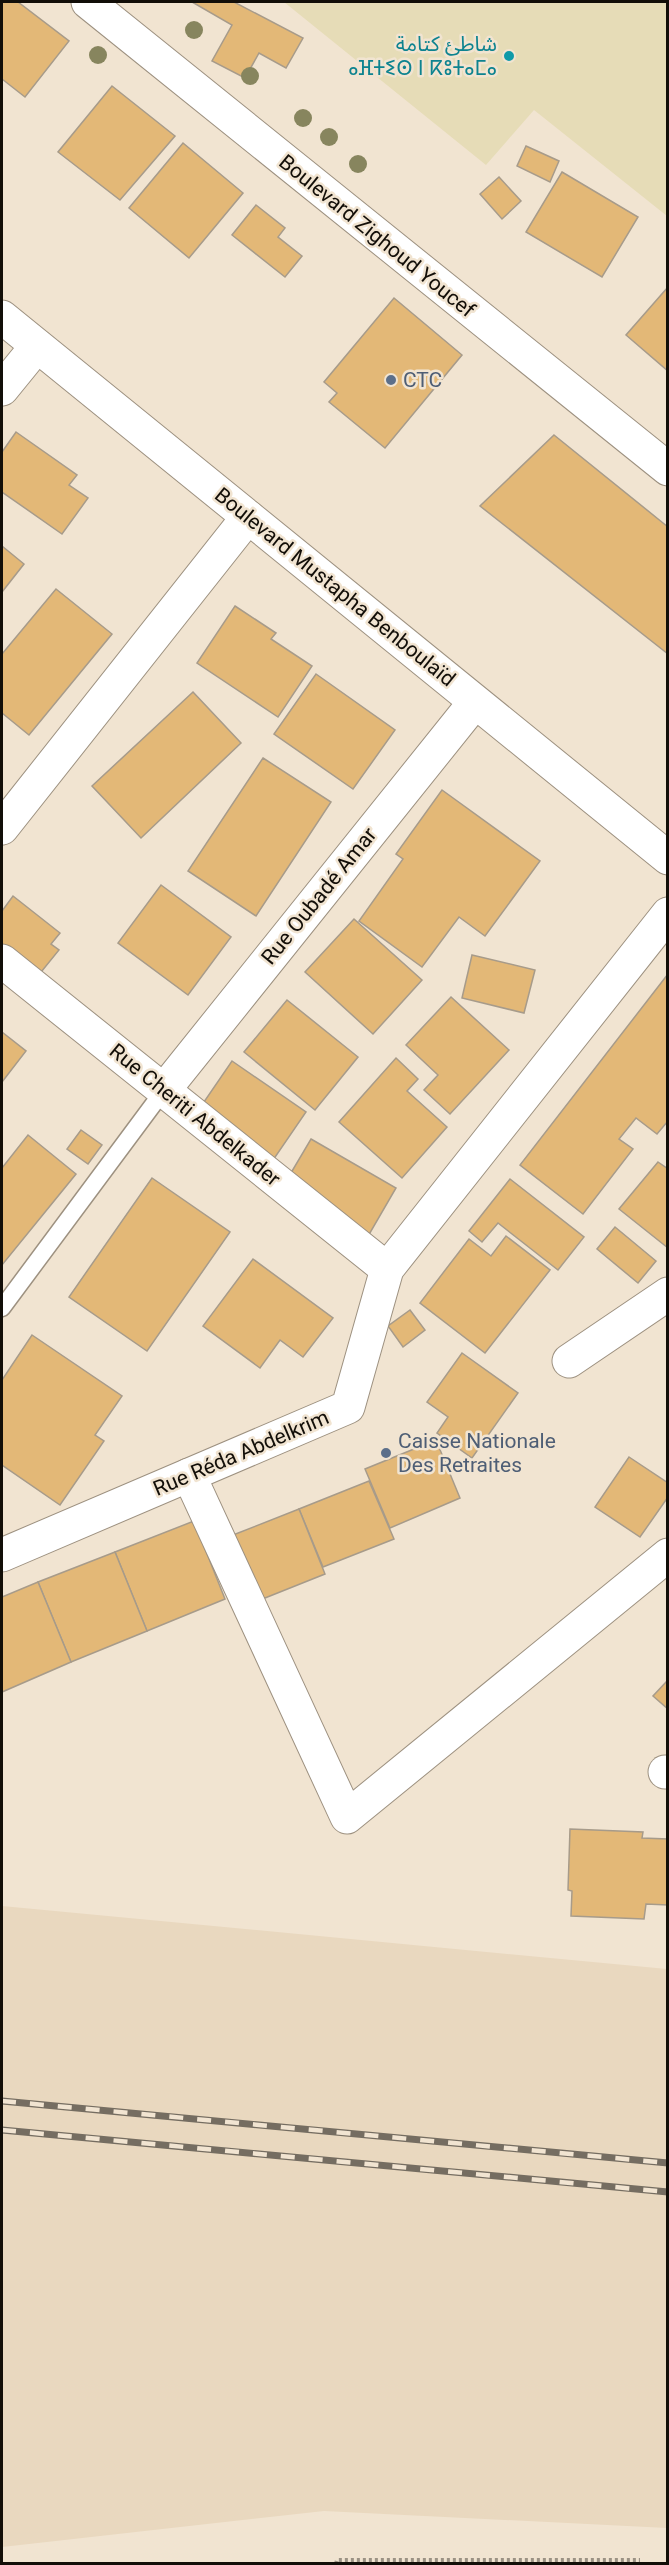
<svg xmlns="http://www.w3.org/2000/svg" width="669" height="2565" font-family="Roboto,'Noto Sans Arabic','Noto Sans Tifinagh',sans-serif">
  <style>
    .built { fill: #e9d8bf }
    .sand { fill: #e6dcb7 }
    .building { fill: #e3b877; stroke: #a79b8a; stroke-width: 1.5 }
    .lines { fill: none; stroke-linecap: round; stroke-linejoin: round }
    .service-casing { stroke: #9d9180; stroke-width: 19 }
    .minor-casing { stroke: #9d9180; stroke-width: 35 }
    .secondary-casing { stroke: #9d9180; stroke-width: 35 }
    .path { stroke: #9b9284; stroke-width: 4; stroke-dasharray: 3 3; stroke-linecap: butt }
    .service { stroke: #fff; stroke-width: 16 }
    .minor { stroke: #fff; stroke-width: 33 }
    .secondary { stroke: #fff; stroke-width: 33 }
    .rail-casing { stroke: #756d61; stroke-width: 7 }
    .rail { stroke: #f1e4d1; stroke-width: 4.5; stroke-dasharray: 14; stroke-linecap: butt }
    .tree { fill: #87855e }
    .culture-dot { fill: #0f9aa8; stroke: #f1e4d1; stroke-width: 2 }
    .service-dot { fill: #5c6f8a; stroke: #f1e4d1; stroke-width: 2 }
    .labels { text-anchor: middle; stroke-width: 5; stroke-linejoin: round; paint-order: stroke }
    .culture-label { font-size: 21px; fill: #0d838f; stroke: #f1e4d1; text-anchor: end }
    .street-label { font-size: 21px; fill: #120e08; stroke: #f1e4d1 }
    .service-label { font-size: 21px; fill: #4e5e75; stroke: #f1e4d1; text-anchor: start }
  </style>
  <rect width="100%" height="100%" fill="#f1e4d1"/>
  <path class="built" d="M2 1906 667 1969V2528L324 2511 2 2547Z"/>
  <path class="sand" d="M284 2H667V216L534 110 486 165Z"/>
  <g class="building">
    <path d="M2 2H18L69 41 25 97 2 79Z"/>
    <path d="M192 2H234L303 38 286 68 259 53 245 78 212 61 232 25Z"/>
    <path d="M112 86 175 136 120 200 58 152Z"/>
    <path d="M183 143 243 193 189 258 129 208Z"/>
    <path d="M526 146 559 161 550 182 517 166Z"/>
    <path d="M562 172 638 217 602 277 526 232Z"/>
    <path d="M499 177 521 201 502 219 480 194Z"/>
    <path d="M256 205 285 228 278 237 302 256 285 277 232 235Z"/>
    <path d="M668 287V371L626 335Z"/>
    <path d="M394 298 462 355 385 448 329 402 337 393 324 382Z"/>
    <path d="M16 432 77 475 69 485 88 498 62 534 2 492V452Z"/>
    <path d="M554 435 668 527V654L480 506Z"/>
    <path d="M2 546 24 564 2 592Z"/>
    <path d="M56 589 112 634 29 735 2 713V654Z"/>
    <path d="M235 606 276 633 271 639 312 666 278 717 197 663Z"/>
    <path d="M316 674 395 730 353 789 274 734Z"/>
    <path d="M193 692 241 743 141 838 92 786Z"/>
    <path d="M263 758 331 802 256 916 188 871Z"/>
    <path d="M442 790 540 861 485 936 459 917 422 967 359 921 403 859 396 854Z"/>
    <path d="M161 885 231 937 188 995 118 943Z"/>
    <path d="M13 896 60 933 51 944 59 950 33 982 2 956V911Z"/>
    <path d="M354 919 422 980 373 1034 305 972Z"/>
    <path d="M472 955 535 970 524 1013 462 998Z"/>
    <path d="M668 974V1121L657 1134 636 1118 619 1139 633 1149 583 1214 520 1165Z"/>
    <path d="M451 997 509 1050 450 1114 424 1090 438 1075 406 1045Z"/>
    <path d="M287 1000 358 1057 315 1110 244 1052Z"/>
    <path d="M2 1032 26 1051 2 1082Z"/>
    <path d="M396 1058 418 1079 407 1091 447 1127 402 1178 339 1122Z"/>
    <path d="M232 1061 306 1112 269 1166 195 1115Z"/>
    <path d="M81 1130 102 1145 88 1164 67 1149Z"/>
    <path d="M28 1135 76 1174 2 1265V1168Z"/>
    <path d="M311 1139 396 1188 367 1238 282 1188Z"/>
    <path d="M658 1162 668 1169V1248L619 1209Z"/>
    <path d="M152 1178 230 1232 147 1351 69 1297Z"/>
    <path d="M510 1179 584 1237 558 1270 498 1223 482 1242 469 1231Z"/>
    <path d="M615 1227 656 1261 638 1283 597 1249Z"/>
    <path d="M506 1236 550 1270 485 1353 420 1303 469 1239 491 1256Z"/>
    <path d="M253 1259 333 1318 303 1357 280 1340 260 1368 203 1326Z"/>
    <path d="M410 1310 425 1330 403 1347 388 1326Z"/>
    <path d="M32 1335 122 1396 95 1435 104 1441 60 1505 2 1465V1380Z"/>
    <path d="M462 1353 518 1393 472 1458 437 1433 448 1417 427 1402Z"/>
    <path d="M436 1440 460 1498 390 1528 365 1469Z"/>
    <path d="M629 1457 668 1483V1497L640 1537 595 1507Z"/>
    <path d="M369 1481 394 1539 323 1567 299 1509Z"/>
    <path d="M299 1509 325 1574 255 1602 228 1537Z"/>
    <path d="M194 1521 225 1599 147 1631 115 1552Z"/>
    <path d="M115 1552 147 1631 71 1662 38 1582Z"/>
    <path d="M38 1582 71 1662 2 1692V1597Z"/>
    <path d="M668 1680V1709L653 1696Z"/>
    <path d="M570 1829 643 1832 642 1838 668 1839V1905L646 1904 644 1919 571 1916 572 1891 568 1890Z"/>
  </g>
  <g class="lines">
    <defs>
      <path id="service" d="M2 1308 164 1090"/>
      <g id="minor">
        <path d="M88 2 668 469"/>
        <path d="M2 389 37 346"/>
        <path d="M2 828 248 517"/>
        <path d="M2 961 387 1269"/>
        <path d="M164 1090 475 702"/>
        <path d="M569 1361 668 1294"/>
        <path d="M189 1475 347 1817 668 1555"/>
        <path d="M2 1555 348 1407 387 1269 668 914"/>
        <path d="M665 1772H668"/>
      </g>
      <path id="secondary" d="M2 317 668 858"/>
    </defs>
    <use href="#service" class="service-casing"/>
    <use href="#minor" class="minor-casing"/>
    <use href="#secondary" class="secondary-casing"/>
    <path class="path" d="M336 2564 337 2560H640"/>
    <use href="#service" class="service"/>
    <use href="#minor" class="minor"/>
    <use href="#secondary" class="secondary"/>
    <defs>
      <g id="rail">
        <path d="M2 2101 668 2163"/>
        <path d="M2 2130 668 2192"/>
      </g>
    </defs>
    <use href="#rail" class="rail-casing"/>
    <use href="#rail" class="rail"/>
  </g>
  <g class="tree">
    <circle cx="194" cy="30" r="9"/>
    <circle cx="98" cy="55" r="9"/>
    <circle cx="250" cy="76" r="9"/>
    <circle cx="303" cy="118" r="9"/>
    <circle cx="329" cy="137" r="9"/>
    <circle cx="358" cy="164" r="9"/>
  </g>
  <circle class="culture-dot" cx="509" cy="56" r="6"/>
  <g class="service-dot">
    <circle cx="391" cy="380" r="6"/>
    <circle cx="386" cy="1453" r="6"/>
  </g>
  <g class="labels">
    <g class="culture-label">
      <text x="497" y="51">شاطئ كتامة<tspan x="497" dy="24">ⴰⴼⵜⵉⵙ ⵏ ⴽⵓⵜⴰⵎⴰ</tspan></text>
    </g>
    <g class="street-label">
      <text transform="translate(377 236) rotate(39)" y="7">Boulevard Zighoud Youcef</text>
      <text transform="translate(335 587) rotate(39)" y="7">Boulevard Mustapha Benboulaïd</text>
      <text transform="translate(319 896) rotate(-51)" y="7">Rue Oubadé Amar</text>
      <text transform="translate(195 1115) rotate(39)" y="7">Rue Cheriti Abdelkader</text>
      <text transform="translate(241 1453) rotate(-23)" y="7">Rue Réda Abdelkrim</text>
    </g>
    <g class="service-label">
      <text x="403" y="387">CTC</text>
      <text x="398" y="1448">Caisse Nationale<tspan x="398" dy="24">Des Retraites</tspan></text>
    </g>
  </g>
  <rect width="669" height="2565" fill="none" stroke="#120e08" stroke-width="6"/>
</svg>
